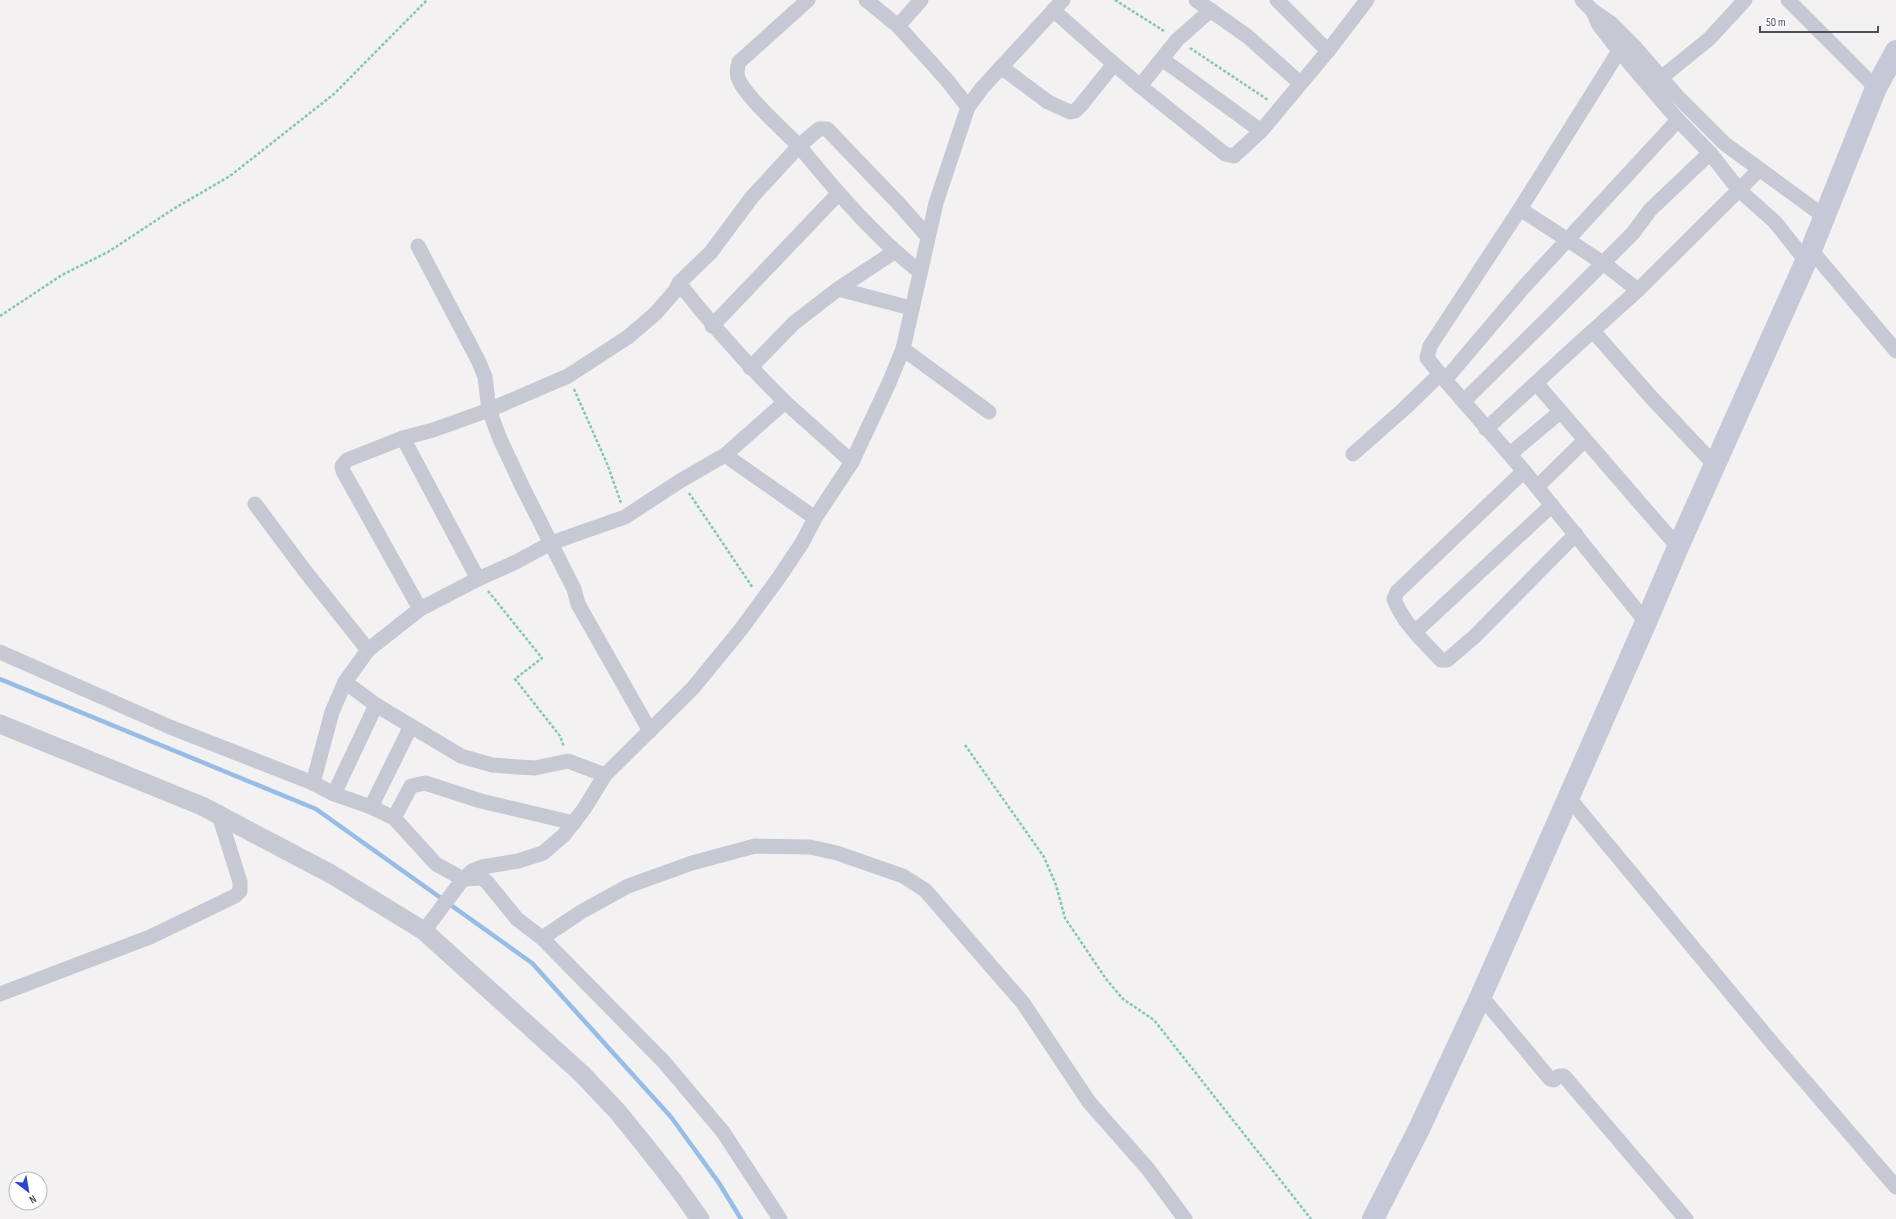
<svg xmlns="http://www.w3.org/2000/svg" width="1896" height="1219" font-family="'Sofia Sans Condensed',sans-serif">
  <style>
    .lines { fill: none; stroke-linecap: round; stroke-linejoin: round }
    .stream { stroke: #95bde5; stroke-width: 4.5 }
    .path { stroke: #7fc7b8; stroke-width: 2.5; stroke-dasharray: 3 2; stroke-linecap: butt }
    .minor { stroke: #c6c9d4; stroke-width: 15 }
    .tertiary { stroke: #c6c9d4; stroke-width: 19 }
    .secondary { stroke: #c5c9d7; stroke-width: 22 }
  </style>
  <rect width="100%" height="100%" fill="#f3f1f1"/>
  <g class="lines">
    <path class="stream" d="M0 679 316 809 532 963 671 1117 719 1183 741 1219"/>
    <g class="path">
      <path d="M1115 0 1164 31"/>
      <path d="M1190 48 1268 100"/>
      <path d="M0 316 62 275 108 252 175 208 230 176 334 94 427 0"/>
      <path d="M574 389 608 466 621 503"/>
      <path d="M689 493 753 588"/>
      <path d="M488 591 542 658 515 679 560 736 564 747"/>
      <path d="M965 745 1044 857 1056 885 1065 918 1106 979 1123 999 1154 1020 1311 1219"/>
    </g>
    <g class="minor">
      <path d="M866 0 898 26 946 79 968 107"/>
      <path d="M1196 0 1247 36 1300 83"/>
      <path d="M1277 0 1328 51"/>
      <path d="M1582 0 1593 11 1612 24 1634 46 1676 95 1725 144 1825 217"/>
      <path d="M1788 0 1876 88"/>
      <path d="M1053 10 1114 64"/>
      <path d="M1211 10 1177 40 1140 86 1225 154 1234 156 1261 131 1328 51 1367 0"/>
      <path d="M1593 11 1599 25 1619 51 1678 120 1710 153 1739 190 1775 222 1806 261"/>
      <path d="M898 26 921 0"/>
      <path d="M1619 51 1520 209 1430 346 1427 358 1445 380 1524 471 1646 622"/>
      <path d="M1162 59 1261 131"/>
      <path d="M1001 67 1048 102 1070 112 1075 111 1081 105 1114 64 1140 86"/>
      <path d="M1662 77 1709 39 1745 0"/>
      <path d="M1520 209 1603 263 1638 290"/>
      <path d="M418 246 479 362 485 377 489 410 500 439 523 488 574 589 578 604 650 731"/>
      <path d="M1811 250 1896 351"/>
      <path d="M920 272C874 236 836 191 799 146L819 129H827L900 205 928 237"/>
      <path d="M679 283C713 327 746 363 785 402"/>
      <path d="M838 289 911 308"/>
      <path d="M712 326 838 194"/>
      <path d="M1593 331 1650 396 1714 464"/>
      <path d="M903 349 989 412"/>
      <path d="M750 368 794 323 838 289 894 252"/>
      <path d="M1445 380 1522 289 1678 120"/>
      <path d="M1536 383 1678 547"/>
      <path d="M1464 401 1551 315 1633 233 1650 210 1710 153"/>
      <path d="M1486 429 1576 346 1638 290 1759 170"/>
      <path d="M403 438 478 579"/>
      <path d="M1353 454 1405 408 1440 374"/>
      <path d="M1510 454 1560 412"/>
      <path d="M725 455 815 518"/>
      <path d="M1524 471 1397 592 1394 599C1403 623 1424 642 1441 660H1447L1474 637 1576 534"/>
      <path d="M1537 487 1585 440"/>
      <path d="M255 504 305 571 368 650"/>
      <path d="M420 609 343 471 342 466 347 460 403 438 433 430 489 410 568 376 628 337 656 313 675 291 679 283 711 252 752 197 799 146C783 130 747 98 739 80 736 74 737 68 739 62L808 0"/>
      <path d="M1415 632 1552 505"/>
      <path d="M0 652 170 727 313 783 334 794 371 807 394 818 436 864 463 879 482 878 487 882 517 919 542 938 664 1062 723 1132 780 1219"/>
      <path d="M345 682 376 705 461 756 492 765 518 767 535 768 568 761 605 775"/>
      <path d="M313 783 332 712 345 682 368 650 420 609 478 579 516 562 551 543 625 517 680 481 725 455 785 402 852 462"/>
      <path d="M334 794 376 705"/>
      <path d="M1569 798 1773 1044 1896 1187"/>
      <path d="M371 807 411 726"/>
      <path d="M394 818 411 786 425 783 481 801 574 823"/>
      <path d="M424 931 463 879 472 871 482 867 518 861 543 853 564 835 584 809 605 775 693 688 742 628 780 576 802 543 815 518 852 462 889 383 903 349 936 203 968 107 982 88 1063 0"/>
      <path d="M542 938 581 912 628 886 692 863 755 846 810 847 837 853 903 876 925 890 1023 1003 1089 1102 1148 1169 1185 1219"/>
      <path d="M0 994 150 937 235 896 240 891V882L219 815"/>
      <path d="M1481 996 1550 1079 1554 1080 1559 1076H1564L1686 1219"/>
    </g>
    <path class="tertiary" d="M0 724 202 806 331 874 424 931 582 1074 617 1111 643 1143 673 1181 700 1219"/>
    <path class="secondary" d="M1373 1219 1418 1131 1481 996 1646 622 1678 547 1811 250 1876 88 1896 51"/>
  </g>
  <g transform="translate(28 1191) rotate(149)"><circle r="19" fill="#ffffff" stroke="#b7b9be"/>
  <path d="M0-3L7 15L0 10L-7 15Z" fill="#2a44d4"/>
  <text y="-6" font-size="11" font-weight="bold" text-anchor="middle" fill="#4a4f5c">N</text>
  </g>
  <path d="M1760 26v6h118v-6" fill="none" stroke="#4a4f5c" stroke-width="2"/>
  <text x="1766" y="26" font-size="12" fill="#4a4f5c" stroke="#ffffff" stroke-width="3" paint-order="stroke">50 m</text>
</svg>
